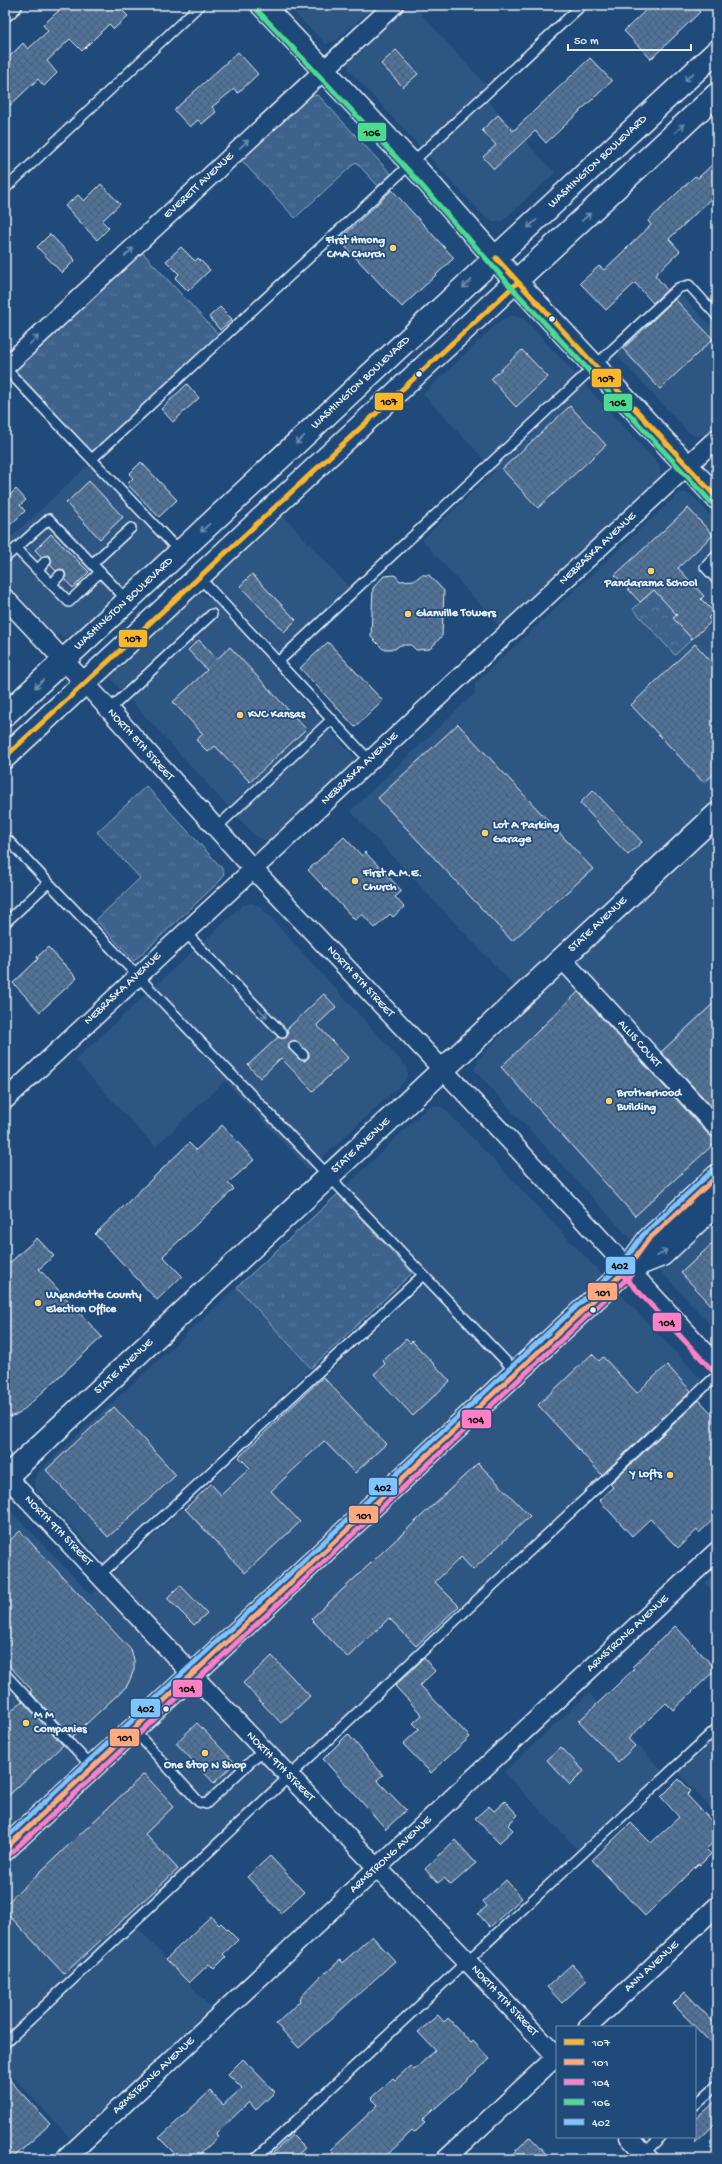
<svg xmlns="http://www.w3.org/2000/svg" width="722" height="2164" font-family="'Gochi Hand',sans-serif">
<defs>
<pattern id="grass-tufts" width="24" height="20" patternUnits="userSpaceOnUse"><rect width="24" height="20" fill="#3c628c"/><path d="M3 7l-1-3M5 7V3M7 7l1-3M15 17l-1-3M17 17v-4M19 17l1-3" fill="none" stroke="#58799d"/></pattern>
<pattern id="park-crowns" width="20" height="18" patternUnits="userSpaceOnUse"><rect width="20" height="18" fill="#3c628c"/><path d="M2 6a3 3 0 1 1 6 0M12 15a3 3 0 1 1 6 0" fill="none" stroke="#58799d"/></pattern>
<pattern id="building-cross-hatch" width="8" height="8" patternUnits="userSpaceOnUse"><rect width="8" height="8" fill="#517399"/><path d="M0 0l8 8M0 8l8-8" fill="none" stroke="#4c5e72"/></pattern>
</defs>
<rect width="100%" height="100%" fill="#1f4a7a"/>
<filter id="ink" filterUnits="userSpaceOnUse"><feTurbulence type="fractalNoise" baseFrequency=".025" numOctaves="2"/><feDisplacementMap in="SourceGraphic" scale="8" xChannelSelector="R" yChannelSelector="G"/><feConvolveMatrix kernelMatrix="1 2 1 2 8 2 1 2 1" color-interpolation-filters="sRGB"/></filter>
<g filter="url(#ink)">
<path fill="#2e5683" d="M286 5H375L336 41 326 44Z
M409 5H413L486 85 488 101 555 173 502 221H493L485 217 349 70 348 63 350 59Z
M682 296 717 332V424L708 432 697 437 688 432 617 355 676 299Z
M512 315 524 319 529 324 659 465 661 474 657 480 500 627 422 540 495 471 423 394 501 320Z
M97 457 175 542 78 632 62 637 52 632 5 581V543Z
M685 492 694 498 717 523V1332L476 1072 475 1068 480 1057 531 1004 350 811 475 693V683L678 494Z
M281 513 358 597 288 663 210 579Z
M196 595H202L212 599 355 758 353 765 272 839 267 841 255 836 111 679V673L114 669 190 598Z
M251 903 260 906 407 1067 408 1074 404 1082 309 1170 225 1081 155 1147 75 1060 243 905Z
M434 1105 444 1108 702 1380 130 1919 212 2009 70 2138 5 2068V1505L91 1594 423 1285 338 1194 428 1107Z
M237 1287 311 1368 105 1562 36 1489 34 1481 38 1472Z
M717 1572V1596L705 1583Z
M589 1693 663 1772 579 1851 504 1772Z
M717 1734V1815L678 1772Z"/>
<path fill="url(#grass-tufts)" stroke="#92aac2" d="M314 95 319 96 391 174 378 186 356 162 295 218 241 160 307 97Z
M142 252 220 336 93 455 14 371Z
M146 786 221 867 224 873 221 880 134 961 96 920 140 878 97 832Z
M338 1194 412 1273 311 1368 237 1287Z"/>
<path fill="url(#park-crowns)" stroke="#92aac2" d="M654 590 677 615 673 618 692 639 675 655 633 609Z"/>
<path fill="url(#building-cross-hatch)" stroke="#e8f1f8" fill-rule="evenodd" d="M65 5H117L128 16 114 29 109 24 82 51 70 39 47 61 57 73 44 86 38 79 5 110V61L23 43 28 49 48 31 43 25Z
M651 5H693L700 12 651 59 624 31Z
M396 50 418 74 403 87 381 64Z
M238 52 258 74 238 93 234 89 212 107 216 112 202 124 198 120 190 127 174 110Z
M590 58 612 81 546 143 535 131 494 169 483 157 496 145 482 130 498 115 513 131Z
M717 160V193L669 239 680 251 655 275 667 290 653 303 635 283 606 310 580 283 599 266 604 270 651 225 648 221 695 176 698 178Z
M101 184 120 204 102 221 109 228 97 240 65 206 78 195 84 201Z
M392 190 454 258 402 307 339 240Z
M50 234 75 260 62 273 37 247Z
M181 247 195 261 198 258 210 270 188 291 175 278 179 274 166 261Z
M675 299 713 339 660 389 623 349Z
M220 307 232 319 220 330 209 317Z
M522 350 548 377 516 407 491 379Z
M187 384 199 398 173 422 161 409Z
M570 406 606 445 538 508 502 469Z
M141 462 177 500 159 517 127 484 133 478 129 474Z
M89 481 123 517 100 539 66 503Z
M16 489 26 500 20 505 25 511 5 530V490L10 495Z
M688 508 713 535 678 568 704 596 701 599 714 612 708 618 712 621 692 639 673 618 677 615 654 590 640 602 615 575Z
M51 534 89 572 73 588 64 579 66 576 64 571 61 569 56 571 50 565V557L47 555 42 557 35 550Z
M252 574 296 620 284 632 240 586Z
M395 575 400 581 415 580 421 575H429L444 591 442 636 430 649 416 650 411 645H400L395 649H383L371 637 373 588 384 576Z
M199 640 217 659 230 647 306 729 250 782 215 746 208 752 196 740 203 734 173 702 207 670 188 650Z
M328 642 383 701 355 727 300 668Z
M695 644 717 668V771L704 783 631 705Z
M458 724 593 869 512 941 378 798Z
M593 790 642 842 628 855 580 803Z
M344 837 362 856 365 852 402 891 395 897 404 907 393 917 390 914 375 928 362 914 355 920 308 870Z
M48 947 77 978 40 1012 13 983 38 959 37 957Z
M578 992 709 1135 717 1138V1141L635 1216 501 1067Z
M324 994 336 1007 317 1025 348 1058 313 1091 281 1058 260 1078 248 1065 278 1037 286 1038 288 1034 287 1029ZM295 1040 309 1053V1057L305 1061 299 1059 288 1048 290 1042Z
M717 1000V1112L661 1052Z
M222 1125 254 1160 228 1183 234 1189 163 1256 182 1276 157 1300 95 1234 189 1143 196 1150Z
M37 1238 54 1256 39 1269 102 1337 19 1414 5 1418V1267Z
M717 1239V1311L681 1273Z
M406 1339 410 1343 412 1341 450 1381 413 1416 374 1374 385 1364 383 1361Z
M592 1354 599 1361 603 1357 637 1393 667 1365 691 1391 602 1475 538 1405Z
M323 1377 386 1444 355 1473 324 1441 271 1491 300 1522 245 1573 185 1509 211 1484 221 1495 250 1468 239 1457Z
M699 1400 717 1419V1516L699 1533 697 1530 678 1548 650 1519 632 1536 599 1500 613 1487 610 1484Z
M114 1407 176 1475 108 1537 46 1470Z
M478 1463 530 1516 473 1570 461 1557 435 1582 459 1606 416 1646 389 1618 348 1658 311 1619Z
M20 1531 131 1650 134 1660V1670L127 1686 72 1737 30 1692 32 1690 5 1661V1545Z
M180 1585 207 1613 194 1625 167 1598Z
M675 1626 716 1669 673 1710 666 1703 628 1739 635 1746 618 1762 579 1721 634 1669 632 1667Z
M272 1656 310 1696 281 1723 243 1683Z
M424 1658 435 1671 420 1685 470 1737 431 1773 403 1744 419 1729 413 1723 422 1715 395 1686Z
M22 1701 63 1745 5 1799V1717Z
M197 1723 235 1763 214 1783 176 1743Z
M348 1734 383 1775 377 1780 406 1810 386 1829 323 1759Z
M561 1747 584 1771 570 1785 547 1760Z
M144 1774 174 1806 145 1834 178 1869 64 1974 5 1911V1905Z
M679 1779 691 1791 687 1795 717 1827V1839L706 1849 711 1854 700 1865 698 1864 645 1916 592 1860 631 1823 651 1843 679 1817 661 1797Z
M505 1801 518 1815 508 1825 513 1830 499 1843 475 1818 489 1806 494 1811Z
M455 1840 476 1863 451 1885 444 1878 438 1883 425 1869Z
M270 1856 304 1892 281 1913 247 1877Z
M506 1880 522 1898 490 1927 478 1914 487 1906 483 1901Z
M211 1916 219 1925 221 1923 238 1940 223 1954 226 1957 214 1969 209 1964 189 1983 166 1959Z
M372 1936 395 1961 299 2048 276 2024 300 2001 299 1999 325 1972 326 1973 340 1960 342 1963Z
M572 1964 587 1980 562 2003 547 1987Z
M685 1992 717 2026V2049L673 2004Z
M438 2015 444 2022 448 2018 471 2043 473 2041 490 2059 422 2120 425 2123 414 2133 412 2131 383 2159H339L330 2150 378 2105 371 2098 393 2078 395 2080 410 2066 414 2070 435 2050 418 2032Z
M243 2059 275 2092 256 2110 249 2102 216 2134 218 2137 195 2159H180L159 2138 210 2091 223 2105 242 2088 228 2074Z
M5 2075 50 2124 12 2159H5Z
M717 2100V2122L695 2143V2120Z
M292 2135 305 2148 293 2159H266Z
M530 2137 551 2159H507Z"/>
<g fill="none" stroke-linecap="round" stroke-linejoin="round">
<g stroke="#e8f1f8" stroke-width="12">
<path id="lane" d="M5 189 200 5
M5 368 180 552
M92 459 582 5
M16 548 69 602 100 572
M717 555 705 567 717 580
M5 558 49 519 128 601
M92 564 131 528
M37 570 46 561
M199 577 369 760
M52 584 60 575
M278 662 678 288 689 285 717 316
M109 710 212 614
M216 828 332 719
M5 837 516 1372
M5 923 48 883
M185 932 282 1033
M294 1046 303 1055
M100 1575 423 1275
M5 1674 92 1767
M133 1729 199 1802 206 1804 264 1749
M5 2043 717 1375
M695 2105 717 2085
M642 2155 661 2137
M255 2159 717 1728"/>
</g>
<g stroke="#e8f1f8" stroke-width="21">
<path id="street" d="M5 12 13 5
M5 367 394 5
M5 598 85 683 254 870 513 1144 717 1365
M562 959 717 1128
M5 1100 717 438
M5 1475 217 1701 468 1962 557 2057
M588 2027 717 1906
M629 2137 649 2159
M65 2159 717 1551
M446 2159 557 2056"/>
</g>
<g stroke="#e8f1f8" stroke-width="25">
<path id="secondary" d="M627 1269 662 1255 717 1203
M5 1478 717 814
M5 1849 627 1269 648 1240 717 1176"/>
</g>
<g stroke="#e8f1f8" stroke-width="25">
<path id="primary" d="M262 5 412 164 517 283 717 498
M5 715 717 51
M5 757 717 94"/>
</g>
<use href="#lane" stroke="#1f4a7a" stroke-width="9"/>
<use href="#street" stroke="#1f4a7a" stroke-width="18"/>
<use href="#secondary" stroke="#1f4a7a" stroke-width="22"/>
<use href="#primary" stroke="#1f4a7a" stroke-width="22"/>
<g stroke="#1f4a7a" stroke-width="8">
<path id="bus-1" d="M496 258 717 498
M5 757 517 283"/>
</g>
<g stroke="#1f4a7a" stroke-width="8">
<path id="bus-2" d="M5 1849 627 1269 648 1240 717 1176"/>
</g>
<g stroke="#1f4a7a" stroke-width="8">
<path id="bus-3" d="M622 1274 712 1370
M10 1854 632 1274"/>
</g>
<g stroke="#1f4a7a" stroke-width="8">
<path id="bus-4" d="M257 10 407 169 512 288 712 503"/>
</g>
<g stroke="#1f4a7a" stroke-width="8">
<path id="bus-5" d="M5 1839 622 1264 643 1235 712 1171"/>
</g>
<use href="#bus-1" stroke="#fab62d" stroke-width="5"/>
<use href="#bus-2" stroke="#ffa980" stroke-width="5"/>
<use href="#bus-3" stroke="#ff80c5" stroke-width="5"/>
<use href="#bus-4" stroke="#4ddb92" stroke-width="5"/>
<use href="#bus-5" stroke="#80c4ff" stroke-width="5"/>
</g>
<defs><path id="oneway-shaft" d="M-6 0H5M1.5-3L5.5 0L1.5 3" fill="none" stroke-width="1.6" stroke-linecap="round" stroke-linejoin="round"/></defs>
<g stroke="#6f8dac">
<use href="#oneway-shaft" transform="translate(689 77) rotate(137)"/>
<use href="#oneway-shaft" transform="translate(680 128) rotate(-43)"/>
<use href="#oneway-shaft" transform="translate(244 144) rotate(-43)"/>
<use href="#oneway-shaft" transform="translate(586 217) rotate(-43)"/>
<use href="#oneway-shaft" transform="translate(532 224) rotate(137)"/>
<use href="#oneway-shaft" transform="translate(129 252) rotate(-43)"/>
<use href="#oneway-shaft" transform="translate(467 284) rotate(137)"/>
<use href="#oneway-shaft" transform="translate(34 340) rotate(-43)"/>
<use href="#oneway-shaft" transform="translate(300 440) rotate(137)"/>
<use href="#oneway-shaft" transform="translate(205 528) rotate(137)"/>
<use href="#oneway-shaft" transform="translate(39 684) rotate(137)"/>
<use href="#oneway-shaft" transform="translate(263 1013) rotate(46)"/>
<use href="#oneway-shaft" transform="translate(662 1253) rotate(-35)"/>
</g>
</g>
<g fill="#ffd166" stroke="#1f4a7a" stroke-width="1.5">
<circle cx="393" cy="248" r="4"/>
<circle cx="651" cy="571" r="4"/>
<circle cx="408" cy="614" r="4"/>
<circle cx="240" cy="715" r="4"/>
<circle cx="485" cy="833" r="4"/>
<circle cx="355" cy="881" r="4"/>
<circle cx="609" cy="1101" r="4"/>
<circle cx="38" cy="1303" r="4"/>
<circle cx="670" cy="1475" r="4"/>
<circle cx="26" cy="1723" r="4"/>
<circle cx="205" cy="1753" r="4"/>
</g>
<g fill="#e8f1f8" stroke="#1f4a7a" stroke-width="1.5">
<circle cx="552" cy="319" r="3.5"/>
<circle cx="419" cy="374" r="3.5"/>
<circle cx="593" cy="1310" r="3.5"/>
<circle cx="166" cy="1709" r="3.5"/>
</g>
<g text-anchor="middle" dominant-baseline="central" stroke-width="3.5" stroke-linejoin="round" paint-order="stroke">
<g font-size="12" fill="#e8f1f8" stroke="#1f4a7a">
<text transform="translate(598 162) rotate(-43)">WASHINGTON BOULEVARD</text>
<text transform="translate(199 186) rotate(-43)">EVERETT AVENUE</text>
<text transform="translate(361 383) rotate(-43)">WASHINGTON BOULEVARD</text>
<text transform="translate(598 549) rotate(-43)">NEBRASKA AVENUE</text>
<text transform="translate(124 604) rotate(-43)">WASHINGTON BOULEVARD</text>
<text transform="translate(140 745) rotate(48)">NORTH 8TH STREET</text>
<text transform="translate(360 769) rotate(-43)">NEBRASKA AVENUE</text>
<text transform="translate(598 925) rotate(-43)">STATE AVENUE</text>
<text transform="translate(360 982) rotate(47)">NORTH 8TH STREET</text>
<text transform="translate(123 989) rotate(-43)">NEBRASKA AVENUE</text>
<text transform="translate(639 1044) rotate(48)">ALLIS COURT</text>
<text transform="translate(361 1146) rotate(-43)">STATE AVENUE</text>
<text transform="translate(124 1367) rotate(-43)">STATE AVENUE</text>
<text transform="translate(58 1531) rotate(46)">NORTH 9TH STREET</text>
<text transform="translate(628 1634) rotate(-43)">ARMSTRONG AVENUE</text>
<text transform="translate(280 1767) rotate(46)">NORTH 9TH STREET</text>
<text transform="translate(391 1855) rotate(-43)">ARMSTRONG AVENUE</text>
<text transform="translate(652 1967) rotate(-43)">ANN AVENUE</text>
<text transform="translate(504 2001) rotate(47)">NORTH 9TH STREET</text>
<text transform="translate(154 2076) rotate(-43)">ARMSTRONG AVENUE</text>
</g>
<g font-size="12" font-weight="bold" fill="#e8f1f8" stroke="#1f4a7a" text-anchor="start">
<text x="385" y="241" text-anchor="end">First Hmong<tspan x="385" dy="14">CMA Church</tspan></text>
<text x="651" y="584" text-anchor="middle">Pandarama School</text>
<text x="416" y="614">Glanville Towers</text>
<text x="248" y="715">KVC Kansas</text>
<text x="493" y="826">Lot A Parking<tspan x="493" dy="14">Garage</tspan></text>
<text x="363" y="874">First A.M.E.<tspan x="363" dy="14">Church</tspan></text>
<text x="617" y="1094">Brotherhood<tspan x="617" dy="14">Building</tspan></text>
<text x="46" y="1296">Wyandotte County<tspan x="46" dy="14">Election Office</tspan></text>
<text x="662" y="1475" text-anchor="end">Y Lofts</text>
<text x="34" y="1716">M M<tspan x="34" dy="14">Companies</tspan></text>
<text x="205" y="1766" text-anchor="middle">One Stop N Shop</text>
</g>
</g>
<g stroke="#1f4a7a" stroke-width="1.5">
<rect x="357" y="122" width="30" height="20" rx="4" fill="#4ddb92"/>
<rect x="591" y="368" width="31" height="20" rx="4" fill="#fab62d"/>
<rect x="374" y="392" width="30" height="19" rx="4" fill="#fab62d"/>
<rect x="603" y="393" width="30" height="19" rx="4" fill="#4ddb92"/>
<rect x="118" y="629" width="30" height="19" rx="4" fill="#fab62d"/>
<rect x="605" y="1256" width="31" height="19" rx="4" fill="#80c4ff"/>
<rect x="587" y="1282" width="31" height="19" rx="4" fill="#ffa980"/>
<rect x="652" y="1312" width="30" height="20" rx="4" fill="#ff80c5"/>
<rect x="461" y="1409" width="31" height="20" rx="4" fill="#ff80c5"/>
<rect x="368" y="1477" width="30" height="19" rx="4" fill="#80c4ff"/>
<rect x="348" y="1505" width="31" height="19" rx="4" fill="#ffa980"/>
<rect x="172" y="1679" width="31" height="19" rx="4" fill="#ff80c5"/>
<rect x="130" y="1698" width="31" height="20" rx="4" fill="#80c4ff"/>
<rect x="109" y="1728" width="31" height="19" rx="4" fill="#ffa980"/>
</g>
<g font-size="11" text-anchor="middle" font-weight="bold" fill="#111">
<text x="372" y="136">106</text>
<text x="606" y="382">107</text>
<text x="389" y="405">107</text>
<text x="618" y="406">106</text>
<text x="133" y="642">107</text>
<text x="620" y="1269">402</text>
<text x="603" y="1296">101</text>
<text x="667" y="1326">104</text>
<text x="476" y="1423">104</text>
<text x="383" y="1491">402</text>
<text x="364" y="1519">101</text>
<text x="187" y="1692">104</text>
<text x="146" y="1712">402</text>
<text x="125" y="1741">101</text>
</g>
<rect width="722" height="2164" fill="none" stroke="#1f4a7a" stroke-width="20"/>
<rect x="10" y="10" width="702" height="2144" fill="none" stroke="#e8f1f8" stroke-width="1.5" filter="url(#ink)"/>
<rect x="556" y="2026" width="140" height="112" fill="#1f4a7a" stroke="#6f8dac"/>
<rect x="564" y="2039" width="20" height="6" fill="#fab62d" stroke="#6f8dac"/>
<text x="592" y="2046" font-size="12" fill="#e8f1f8">107</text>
<rect x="564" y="2059" width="20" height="6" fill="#ffa980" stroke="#6f8dac"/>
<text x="592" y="2066" font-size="12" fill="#e8f1f8">101</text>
<rect x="564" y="2079" width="20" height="6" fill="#ff80c5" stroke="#6f8dac"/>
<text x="592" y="2086" font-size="12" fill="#e8f1f8">104</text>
<rect x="564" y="2099" width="20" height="6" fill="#4ddb92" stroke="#6f8dac"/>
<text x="592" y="2106" font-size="12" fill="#e8f1f8">106</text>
<rect x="564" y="2119" width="20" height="6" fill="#80c4ff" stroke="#6f8dac"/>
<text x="592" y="2126" font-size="12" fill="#e8f1f8">402</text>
<path d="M568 44v6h123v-6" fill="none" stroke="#e8f1f8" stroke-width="2"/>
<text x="574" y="44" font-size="12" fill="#e8f1f8" stroke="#1f4a7a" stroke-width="3" paint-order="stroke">50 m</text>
</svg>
